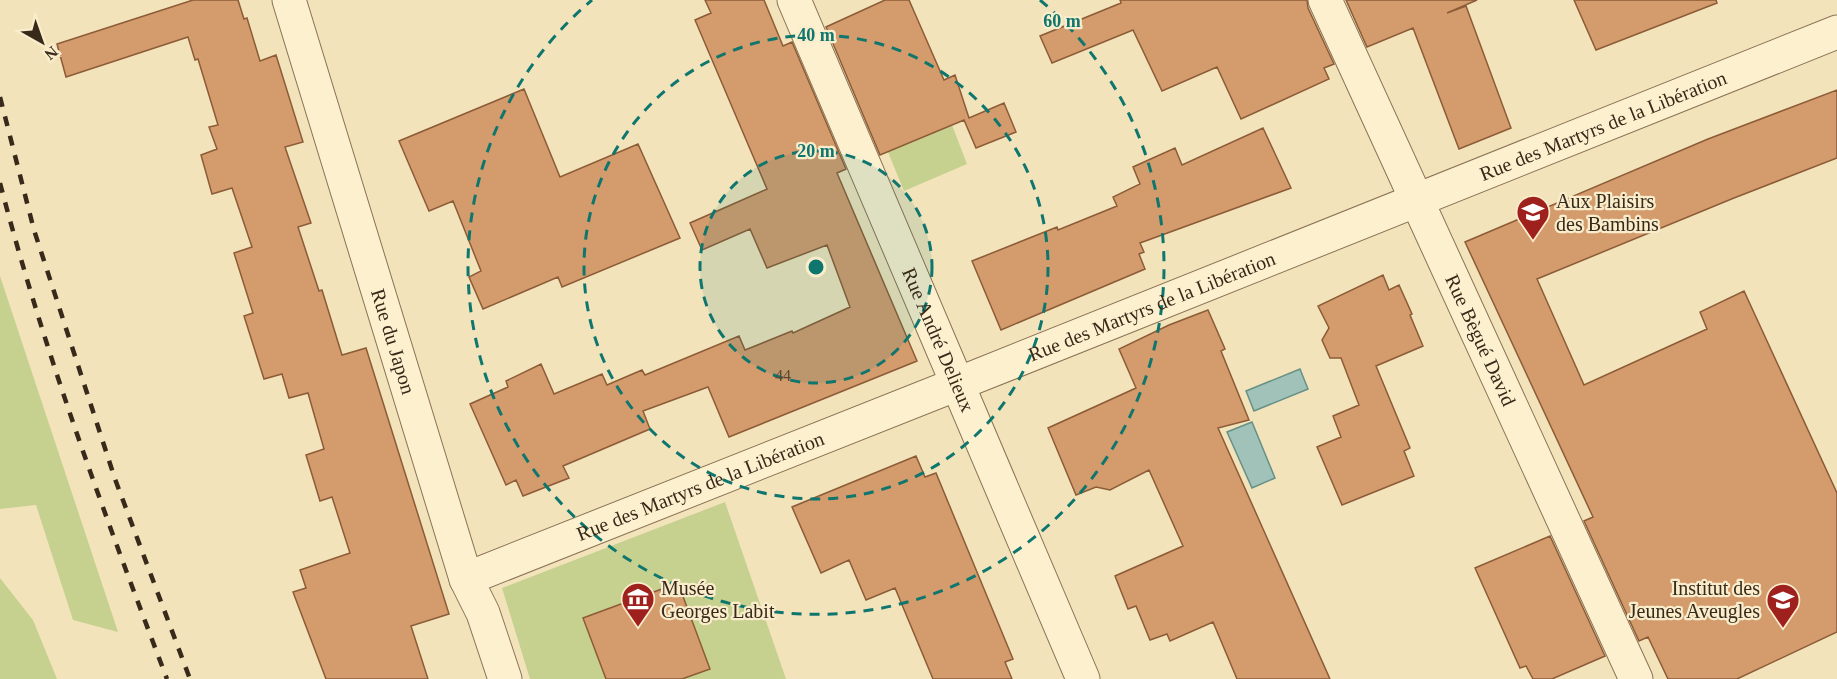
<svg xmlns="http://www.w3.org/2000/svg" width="1837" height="679" font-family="Georgia,serif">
<rect width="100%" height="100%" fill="#f2e3bb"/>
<path fill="#c7d18f" d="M952 125 967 164 904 191 888 152Z
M0 276 118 632 73 620 36 505 0 509Z
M725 502 786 679H530L502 588Z
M0 578 33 620 57 679H0Z"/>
<path fill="#a0c2b9" stroke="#679087" stroke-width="1.5" d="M1300 369 1308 389 1254 411 1246 391Z
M1252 422 1275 478 1252 488 1227 432Z"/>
<path fill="#d49b6d" stroke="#8c5c37" stroke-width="1.5" d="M193 0H238L244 19 247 18 260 61 276 55 303 142 285 147 311 223 298 227 319 291 322 290 342 355 366 348 449 614 411 626 428 679H326L293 592 306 588 300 570 350 553 332 497 320 501 306 455 324 449 308 393 289 398 282 374 264 379 244 316 253 313 234 253 252 247 232 188 212 194 201 155 217 149 209 127 218 125 198 59 195 60 188 37 66 77 57 44Z
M705 0H764L783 46 792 42 846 169 837 173 917 361 729 437 708 387 643 411 650 429 563 466 569 478 523 496 516 480 506 485 470 404 508 387 506 381 541 364 554 394 602 374 607 385 642 370 645 375 739 336 745 350 792 331 793 333 850 307 827 245 767 268 750 229 702 250 690 223 767 189 695 20 711 13Z
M885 0H909L944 80 955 75 969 118 1004 103 1016 132 976 148 964 120 880 155 826 27Z
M1120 0H1307L1308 8 1334 64 1324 68 1329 79 1241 119 1217 67 1162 91 1133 30 1052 63 1040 36 1121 3Z
M1346 0H1477L1447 13 1466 6 1511 128 1459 149 1413 28 1367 47Z
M1574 0H1716L1717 3 1596 50Z
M524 89 560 177 638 144 680 238 562 287 558 277 483 309 469 277 481 271 453 201 429 211 399 141Z
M1837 90V158L1734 198 1537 279 1584 385 1707 329 1700 312 1744 291 1837 493V632L1737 679H1668L1648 637 1639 641 1584 521 1593 517 1465 242 1708 139Z
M1263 128 1291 188 1140 243 1144 252 1139 254 1145 269 1001 330 972 261 1057 227 1058 230 1117 206 1113 197 1140 184 1133 167 1175 148 1182 165Z
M1383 275 1389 290 1399 285 1412 314 1410 315 1423 346 1376 366 1410 448 1404 451 1414 476 1342 505 1317 447 1341 437 1333 416 1359 405 1341 358H1330L1322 340 1329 328 1318 306Z
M1208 310 1225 349 1221 351 1249 420 1218 428 1330 679H1237L1213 622 1170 641 1167 634 1150 640 1136 606 1128 609 1115 576 1183 546 1149 470 1110 490 1096 487 1076 495 1048 428 1136 388 1119 349 1169 325Z
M916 456 925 477 936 473 1013 659 1005 662 1012 679H933L895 588 866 600 849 560 821 573 792 507Z
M1550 536 1605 656 1552 679H1533L1526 666 1520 668 1475 568Z
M678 583 710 669 682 679H606L583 618Z"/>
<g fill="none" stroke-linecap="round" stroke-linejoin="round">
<g stroke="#8b7354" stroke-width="35">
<g id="street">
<path id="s1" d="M289 0 466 579 483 613 505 679"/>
<path id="s2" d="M794 0 1083 679"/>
<path id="s3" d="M1325 0 1636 679"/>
<path id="s4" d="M466 579 980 375 1837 32"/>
</g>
</g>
<use href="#street" stroke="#fcf0cf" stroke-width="33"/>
<path stroke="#382a1a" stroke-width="4.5" stroke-dasharray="10 10" stroke-linecap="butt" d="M0 97 34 230 115 479 190 679
M0 183C44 352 105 516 167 679"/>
</g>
<circle cx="816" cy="267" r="116" fill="#0f766e" fill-opacity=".12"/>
<g fill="none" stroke="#0f766e" stroke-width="3" stroke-dasharray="10 8">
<circle cx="816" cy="267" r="116"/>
<circle cx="816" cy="267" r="232"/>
<path d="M1040 0A348 348 0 1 1 592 0"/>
</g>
<defs>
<g id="school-pin" transform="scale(1.725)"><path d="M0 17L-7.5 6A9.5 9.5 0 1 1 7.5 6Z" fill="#9f211e" stroke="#f9edcc"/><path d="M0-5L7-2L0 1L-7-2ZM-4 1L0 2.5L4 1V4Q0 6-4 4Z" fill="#fff"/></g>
<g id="museum-pin" transform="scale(1.725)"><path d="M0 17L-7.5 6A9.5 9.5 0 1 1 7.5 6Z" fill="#9f211e" stroke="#f9edcc"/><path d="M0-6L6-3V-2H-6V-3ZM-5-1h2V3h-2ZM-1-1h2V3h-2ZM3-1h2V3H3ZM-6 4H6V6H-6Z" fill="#fff"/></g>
</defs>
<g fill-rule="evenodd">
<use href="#school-pin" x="1533" y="212"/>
<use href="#museum-pin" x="638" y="599"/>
<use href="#school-pin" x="1783" y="600"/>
</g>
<g text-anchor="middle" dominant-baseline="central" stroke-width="4.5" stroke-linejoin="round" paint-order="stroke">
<g font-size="16" fill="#5f462f">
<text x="783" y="375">44</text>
</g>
<g font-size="20" fill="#382a1a" stroke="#f9edcc">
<text stroke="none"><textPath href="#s4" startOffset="1224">Rue des Martyrs de la Libération</textPath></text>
<text stroke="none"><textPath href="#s4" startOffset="738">Rue des Martyrs de la Libération</textPath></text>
<text stroke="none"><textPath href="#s2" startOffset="369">Rue André Delieux</textPath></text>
<text stroke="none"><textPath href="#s3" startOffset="374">Rue Bègué David</textPath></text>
<text stroke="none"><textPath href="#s1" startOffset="357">Rue du Japon</textPath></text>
<text stroke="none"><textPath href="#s4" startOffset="252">Rue des Martyrs de la Libération</textPath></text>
</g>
<g font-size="20" fill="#382a1a" stroke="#f9edcc" text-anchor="start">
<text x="1556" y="201">Aux Plaisirs<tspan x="1556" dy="23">des Bambins</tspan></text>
<text x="661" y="588">Musée<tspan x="661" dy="23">Georges Labit</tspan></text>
<text x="1760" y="588" text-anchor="end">Institut des<tspan x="1760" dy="23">Jeunes Aveugles</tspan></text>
</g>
</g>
<circle cx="816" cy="267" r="9" fill="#0f766e" stroke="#f9edcc" stroke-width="3"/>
<g font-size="18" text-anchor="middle" font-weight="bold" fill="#0f766e" stroke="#f9edcc" stroke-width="4.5" stroke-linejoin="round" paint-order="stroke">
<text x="1062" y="27">60 m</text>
<text x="816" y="41">40 m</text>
<text x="816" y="157">20 m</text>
</g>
<g transform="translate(42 42) rotate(140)" stroke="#f9edcc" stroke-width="4.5" paint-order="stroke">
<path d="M0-4.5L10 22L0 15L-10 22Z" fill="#382a1a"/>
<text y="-9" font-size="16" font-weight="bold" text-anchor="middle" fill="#382a1a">N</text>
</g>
</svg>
